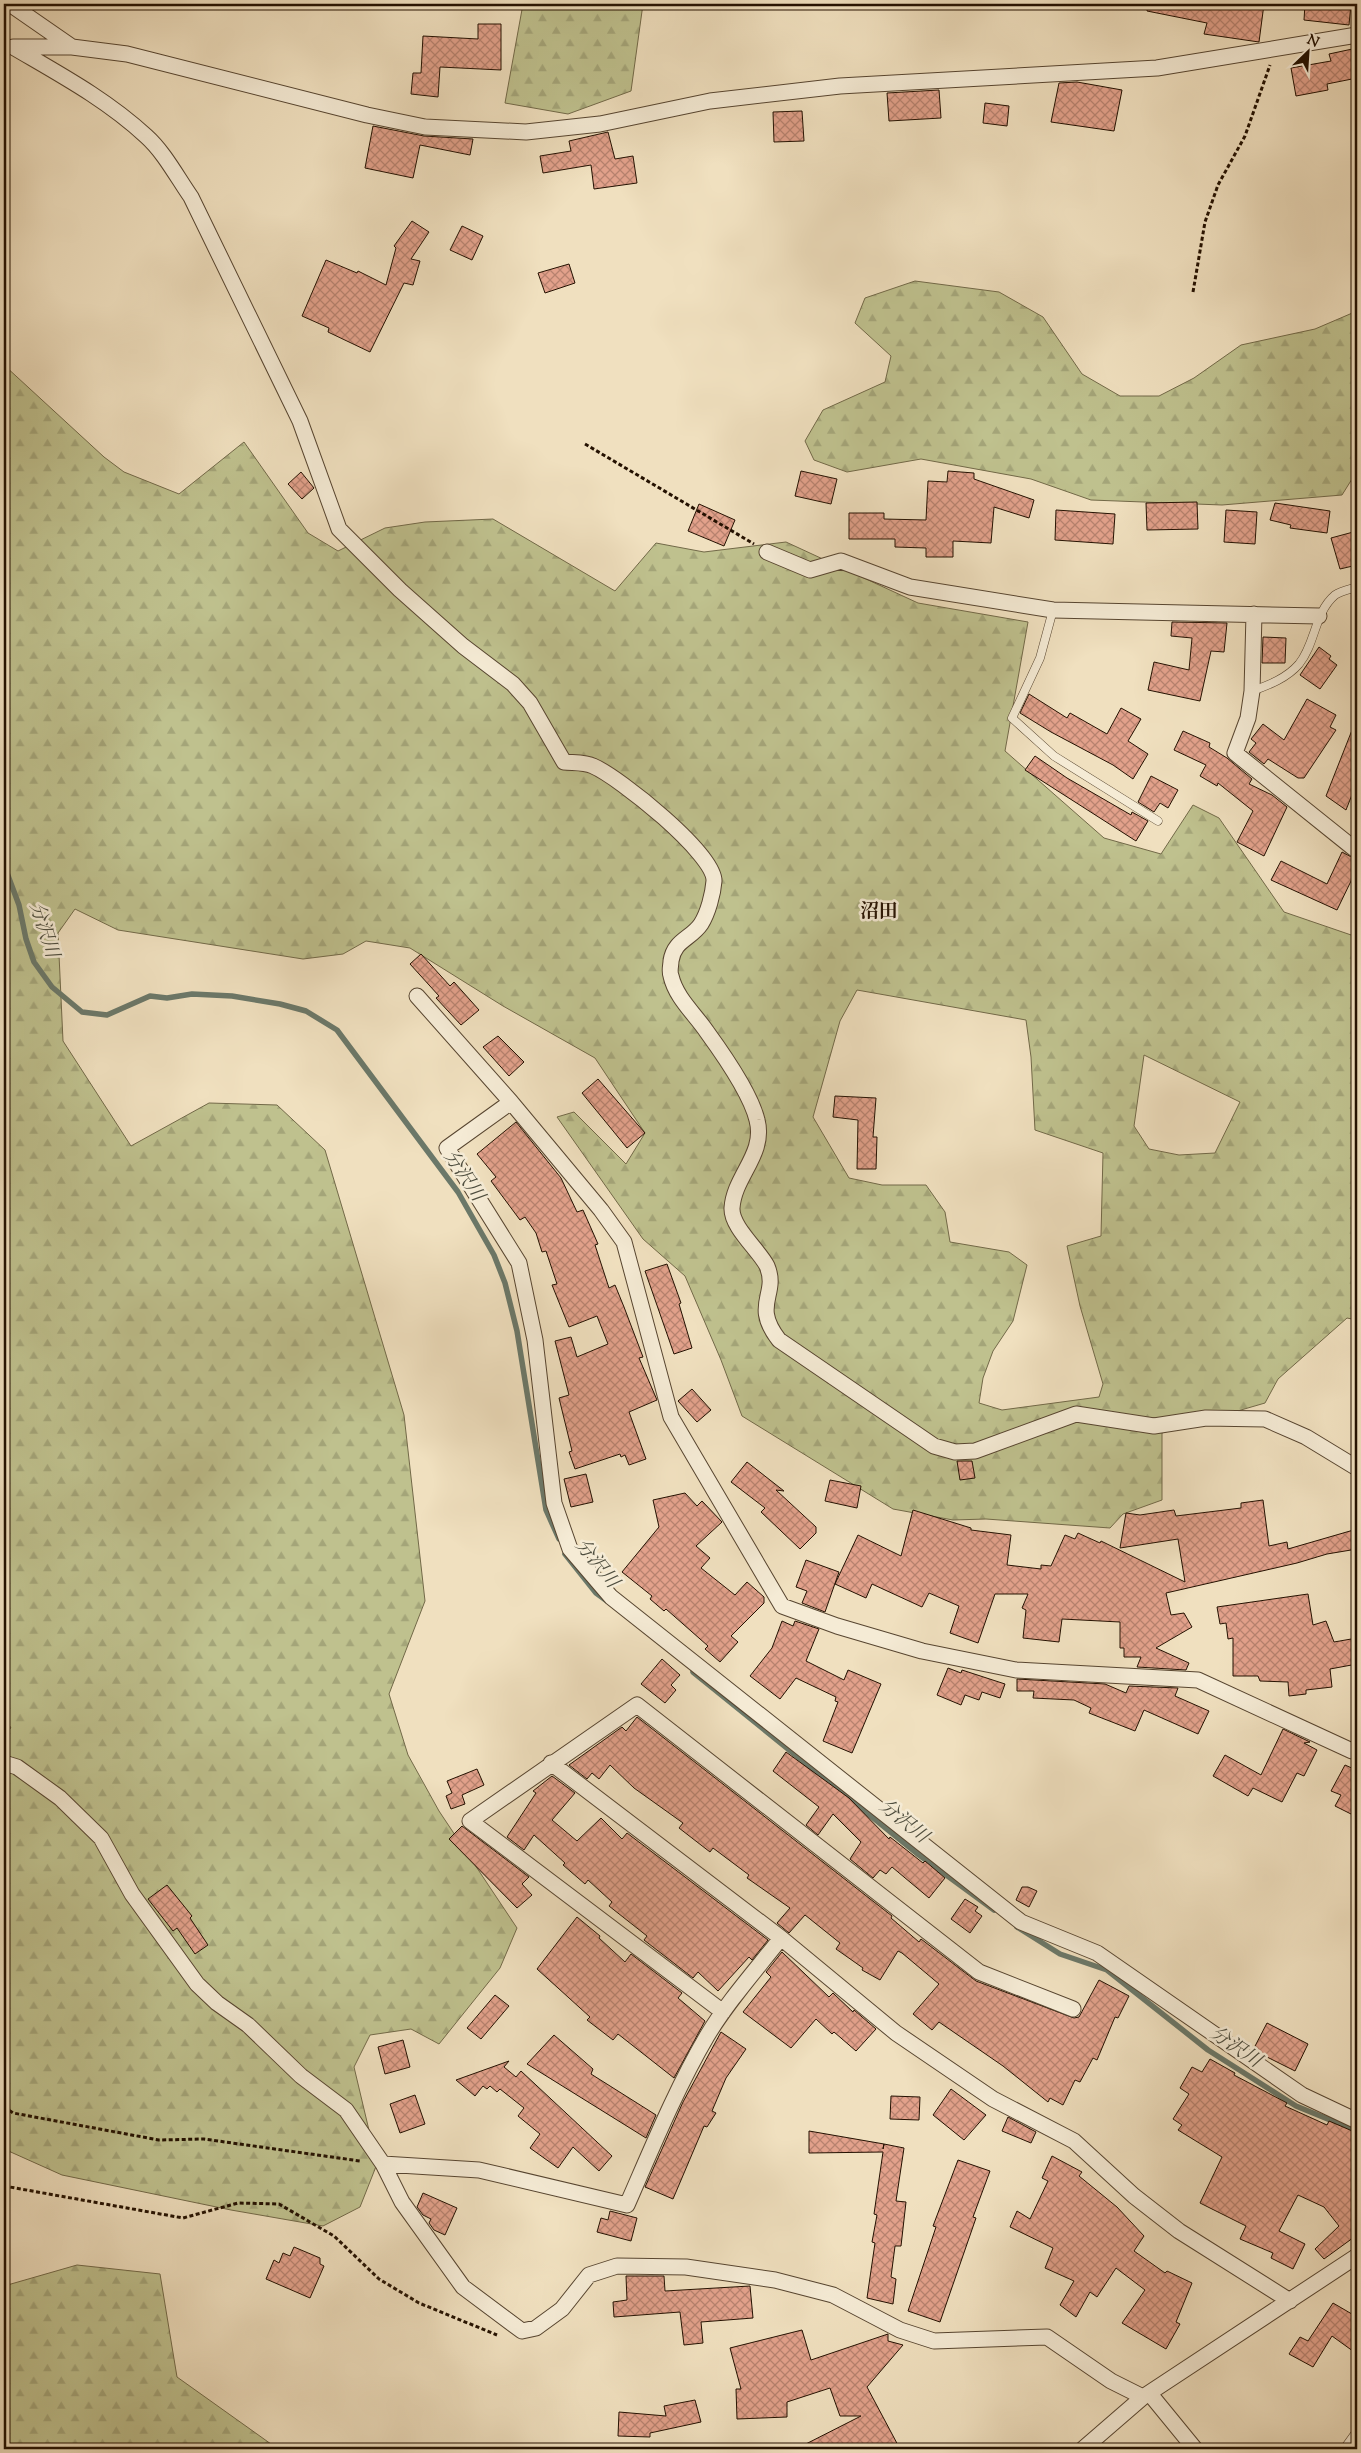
<svg xmlns="http://www.w3.org/2000/svg" width="1361" height="2453" font-family="'Sorts Mill Goudy','Noto Serif JP',serif">
<defs>
<pattern id="forest-firs" width="22" height="20" patternUnits="userSpaceOnUse" patternTransform="scale(1.25)"><rect width="22" height="20" fill="#bfc18e"/><path d="M5 1l3.5 6h-7zM16 11l3.5 6h-7z" fill="#a4a579"/></pattern>
<pattern id="building-cross-hatch" width="8" height="8" patternUnits="userSpaceOnUse" patternTransform="scale(1.25)"><rect width="8" height="8" fill="#e2a18b"/><path d="M0 0l8 8M0 8l8-8" fill="none" stroke="#b7826f"/></pattern>
</defs>
<rect width="100%" height="100%" fill="#f0e0bf"/>
<filter id="stains"><feTurbulence type="fractalNoise" baseFrequency=".004" numOctaves="4"/><feColorMatrix values="0 0 0 0 .2 0 0 0 0 .09 0 0 0 0 .02 0 0 0 .5 -.17"/></filter>
<radialGradient id="worn" r=".72"><stop offset=".6" stop-color="#630" stop-opacity="0"/><stop offset="1" stop-color="#630" stop-opacity=".3"/></radialGradient>
<path fill="url(#forest-firs)" stroke="#726948" fill-rule="evenodd" d="M523 4H643L631 91 568 114 505 103Z
M915 281 999 292 1043 317 1082 374 1120 396H1159L1194 378 1241 345 1315 329 1357 311V471L1342 495 1222 505 1091 500 1031 479 921 459 847 472 814 460 805 441 823 410 885 382 891 356 855 323 865 298Z
M4 365 104 457 124 472 179 494 244 442 308 533 338 551 385 528 425 522 493 519 615 591 656 543 704 552 786 542 918 603 1028 622 1005 751 1104 838 1161 854 1193 805 1219 818 1284 912 1357 937V1320L1347 1318 1278 1379 1265 1403 1162 1433V1500L1123 1514 1110 1528 986 1519 953 1520 893 1509 742 1416 721 1360 685 1276 643 1239 557 1117 574 1112 626 1164 645 1133 595 1058 503 1006 410 948 366 941 343 954 303 959 118 930 75 909 58 933 63 1041 131 1146 209 1103 277 1105 325 1150 404 1415 425 1601 389 1694 408 1755 439 1811 517 1928 500 1968 439 2044 411 2029 370 2035 354 2067 377 2164 360 2207 323 2226 231 2210 62 2175 4 2149V1732L11 1728 4 1717ZM857 990 1026 1020 1031 1057 1035 1130 1103 1153 1101 1236 1067 1246 1080 1306 1103 1384 1099 1397 1002 1410 979 1403 983 1378 993 1351 1013 1321 1027 1265 1009 1252 950 1242 945 1212 926 1185H882L849 1178 813 1117 840 1021ZM1144 1055 1240 1102 1215 1153 1179 1155 1149 1149 1134 1126Z
M77 2265 160 2274 177 2377 278 2449H4V2286Z"/>
<g fill="none" stroke-linecap="round" stroke-linejoin="round">
<path stroke="#6b7869" stroke-width="5.5" d="M4 865 19 905 26 939 34 962 52 987 82 1012 107 1015 150 996 167 998 192 994 232 996 280 1004 306 1011 337 1030 458 1192 494 1255 505 1283 517 1331 546 1510 559 1539
M565 1554 596 1593 607 1601
M693 1672 919 1855 994 1910
M1017 1927 1060 1954 1107 1970 1208 2050 1296 2106 1357 2131"/>
</g>
<path fill="url(#building-cross-hatch)" stroke="#241101" d="M1148 4H1264L1259 42 1204 34 1207 23 1147 11Z
M1305 4H1351L1349 25 1304 20Z
M478 24H501V70L440 67 438 97 411 94 413 73H421L423 36 478 39Z
M1357 48V78L1327 84 1328 90 1296 96 1291 68 1331 61 1329 54Z
M1077 82 1122 90 1114 131 1051 122 1059 83Z
M939 90 941 118 889 121 887 93Z
M985 103 1009 106 1007 126 983 123Z
M802 111 804 141 774 142 773 112Z
M373 126 424 136 473 139 470 155 420 145 413 178 365 168Z
M608 132 615 159 633 156 637 183 594 189 591 165 543 173 540 156 571 151 569 141Z
M412 221 429 232 411 259 420 261 413 285 404 283 370 352 328 332 329 328 302 316 326 260 357 273 358 271 386 285 396 248 394 246Z
M462 226 483 236 472 260 450 250Z
M569 264 575 283 545 293 538 273Z
M801 471 837 479 831 504 795 496Z
M948 471 974 473V479L1034 500 1029 518 994 507 991 543 953 541V557H926V548L895 547V539H849V513H884V519L926 520 928 481 947 482Z
M301 472 314 488 302 499 288 484Z
M1197 502 1198 529 1147 530 1146 503Z
M1275 503 1330 511 1327 533 1290 528 1291 525 1270 520Z
M699 504 735 520 724 546 688 531Z
M1056 510 1115 514 1113 544 1055 540Z
M1226 510 1257 512 1255 544 1224 542Z
M1357 531V565L1340 569 1331 538Z
M1172 622 1227 623 1224 652 1211 651 1200 701 1148 690 1154 662 1189 670 1192 638 1171 636Z
M1263 637 1286 638 1285 663H1262Z
M1319 647 1331 656 1329 659 1337 665 1320 689 1300 675Z
M1029 694 1067 718 1070 713 1107 734 1121 708 1141 719 1128 741 1148 754 1133 779 1113 765 1051 732 1020 713Z
M1307 699 1336 715 1330 727 1336 730 1304 778H1298L1268 759 1264 764 1249 752 1256 743 1251 739 1263 724 1284 740Z
M1356 720 1357 782 1346 810 1326 796Z
M1183 731 1210 743 1209 747 1227 758 1252 779 1249 784 1272 795 1287 807 1264 856 1237 842 1253 811 1218 783 1217 786 1200 776 1206 765 1174 750Z
M1035 756 1067 778 1131 815 1132 812 1148 821 1136 841 1025 770Z
M1151 776 1178 790 1168 808 1160 803 1154 812 1138 802Z
M1342 852 1357 860V881L1352 879 1337 910 1271 880 1281 861 1327 884Z
M421 954 450 986 454 982 479 1010 461 1025 436 998 439 996 410 964Z
M498 1036 524 1062 509 1076 483 1047Z
M598 1079 645 1133 627 1148 582 1093Z
M835 1096 876 1098 873 1137H877L876 1169H857L858 1120 833 1117Z
M516 1122 561 1178 577 1212 583 1210 598 1244 595 1245 609 1288 615 1285 624 1307 643 1357 639 1358 657 1400 629 1412 646 1459 629 1465 625 1455 621 1457 620 1454 575 1469 569 1452 572 1451 559 1398 569 1395 555 1341 571 1337 577 1357 608 1344 597 1316 569 1327 552 1285 557 1284 546 1251 542 1252 536 1233 525 1217 520 1220 491 1181 496 1177 477 1154Z
M667 1264 681 1303 679 1304 692 1348 674 1354 645 1271Z
M692 1389 711 1410 697 1422 678 1401Z
M957 1461H972L975 1478 960 1480Z
M747 1462 784 1491 776 1490 816 1527V1533L800 1549 761 1512 765 1508 731 1482Z
M586 1474 593 1502 571 1507 564 1479Z
M830 1480 861 1486 857 1508 825 1501Z
M685 1493 697 1506 702 1501 722 1522 696 1546 710 1558 701 1568 735 1595 747 1582 764 1597V1603L731 1636 738 1642 720 1662 705 1649 708 1646 666 1609 664 1611 650 1599 652 1596 622 1572 659 1527 653 1500Z
M1263 1500 1269 1546 1287 1542 1288 1549 1357 1529V1549L1327 1554 1297 1563 1166 1593 1171 1615 1184 1613 1192 1627 1156 1648 1189 1663 1186 1670 1137 1667 1141 1657H1124V1648H1120V1622L1062 1619 1059 1642 1023 1638 1026 1610 1022 1608 1028 1594H995L978 1643 950 1633 959 1606 929 1593 922 1607 872 1584 866 1598 835 1584 858 1535 901 1556 913 1510 971 1528V1530L1011 1535 1007 1565 1041 1569V1565L1051 1566 1065 1535 1075 1539 1078 1533 1100 1543 1101 1541 1185 1582 1178 1539 1120 1548 1126 1513 1140 1515 1174 1510 1176 1516 1241 1508V1503Z
M806 1560 839 1572 825 1612 802 1603 807 1591 796 1587Z
M1308 1594 1313 1625 1326 1621 1334 1642 1357 1638V1664L1330 1669 1332 1687 1306 1690V1694L1289 1696 1288 1682 1260 1681 1258 1676H1233V1638L1228 1639 1226 1623 1220 1624 1217 1607Z
M782 1621 793 1626 795 1621 819 1629 806 1661 844 1680 848 1670 881 1684 852 1753 823 1741 838 1702 835 1701 836 1697 796 1678 780 1699 750 1676 772 1648Z
M662 1659 680 1675 671 1685 676 1690 665 1703 641 1684Z
M948 1668 961 1673 962 1670 1005 1684 1000 1698 982 1692 979 1700 965 1695 961 1705 937 1695Z
M1017 1679 1105 1684 1126 1693 1129 1686 1178 1688 1175 1696 1209 1711 1198 1734 1144 1710 1135 1731 1089 1713 1091 1708 1074 1700 1033 1698 1034 1691H1017Z
M637 1717 892 1916 891 1918 919 1942 921 1939 976 1981 1074 2018 1079 2017 1099 1980 1129 1996 1118 2018 1115 2017 1097 2060 1093 2058 1080 2082 1075 2080 1063 2105 1050 2098 1048 2102 1003 2066 939 2022 932 2030 913 2014 939 1984 902 1953 898 1951 880 1980 862 1970 863 1968 836 1949 840 1943 805 1915 789 1933 777 1923 790 1908 747 1878 749 1875 713 1848 710 1852 679 1828 683 1823 634 1788 610 1765 599 1779 592 1773 587 1779 569 1765 622 1727 626 1731Z
M1283 1729 1310 1742 1304 1743 1317 1750 1304 1776 1297 1773 1282 1802 1253 1788 1248 1796 1213 1776 1225 1755 1261 1775Z
M786 1752 849 1798 889 1839 890 1837 923 1863 925 1861 945 1878 929 1898 892 1867 886 1874 880 1870 873 1878 850 1859 861 1842 833 1814 818 1835 806 1825 819 1807 773 1771Z
M1357 1763V1817L1335 1806 1341 1795 1331 1791 1345 1765 1354 1769Z
M477 1769 484 1785 462 1795 465 1804 451 1809 446 1796 452 1793 447 1781Z
M552 1776 575 1793 552 1820 577 1841 601 1818 622 1839 627 1833 768 1940 752 1960 749 1957 718 1991 698 1972 693 1978 644 1940 647 1936 609 1906 612 1902 588 1880 585 1884 563 1865 565 1863 534 1835 524 1850 507 1837 536 1793 533 1791Z
M462 1826 529 1877 522 1884 532 1895 517 1908 449 1839Z
M167 1885 192 1916 190 1918 208 1945 195 1954 177 1928 173 1931 148 1899Z
M1022 1887H1028L1037 1891 1029 1907 1016 1900Z
M965 1899 978 1907 975 1911 982 1916 970 1933 951 1919Z
M577 1917 600 1936 599 1938 625 1962 631 1954 682 1993 678 1998 705 2021 674 2078 618 2034 613 2040 587 2020 590 2017 537 1969Z
M782 1952 829 1997 833 1993 853 2012 854 2010 876 2029 856 2051 834 2032 832 2034 816 2019 791 2048 743 2012 771 1977 766 1972Z
M495 1995 509 2006 481 2039 467 2028Z
M1267 2023 1308 2044 1295 2071 1253 2050Z
M721 2032 746 2049 726 2078 712 2111 716 2113 707 2127 704 2126 673 2199 645 2187 683 2102Z
M554 2035 593 2069 591 2074 656 2115 646 2138 527 2064Z
M403 2040 410 2067 385 2074 378 2047Z
M1210 2059 1235 2073 1234 2075 1287 2103 1285 2106 1327 2125 1329 2121 1357 2133V2235L1324 2259 1315 2249 1339 2226 1324 2207 1298 2195 1279 2231 1305 2244 1293 2269 1271 2258 1273 2253 1240 2239 1246 2226 1200 2203 1222 2157 1178 2130 1182 2125 1173 2119 1189 2094 1180 2088 1192 2067 1202 2072Z
M509 2061 504 2067 516 2077 521 2071 612 2156 599 2171 573 2147 558 2168 530 2148 540 2134 518 2116 524 2108 500 2089 497 2092 490 2086 487 2089 483 2086 475 2096 456 2080Z
M951 2089 986 2115 964 2140 933 2115Z
M415 2095 425 2124 400 2133 390 2104Z
M891 2096 920 2097 919 2120 890 2119Z
M1008 2117 1036 2132 1031 2143 1002 2131Z
M809 2131 884 2144 883 2149 884 2144 904 2148 896 2201 906 2202 901 2246H895L891 2277 896 2279 893 2304 867 2298 875 2243 872 2242 877 2215 874 2214 883 2152 809 2153Z
M1052 2156 1082 2172 1079 2176 1117 2207 1144 2236 1134 2251 1165 2273 1167 2271 1192 2283 1176 2322 1180 2324 1166 2349 1122 2323 1145 2290 1116 2268 1097 2297 1090 2292 1076 2317 1060 2305 1074 2281 1045 2268 1053 2248 1010 2227 1017 2211 1030 2219 1048 2181 1042 2178Z
M958 2160 990 2171 973 2217 976 2218 940 2322 908 2311 936 2227 933 2226Z
M423 2193 457 2208 445 2235 434 2230 429 2223 431 2219 423 2215 417 2207Z
M610 2211 637 2218 631 2241 597 2232 601 2218 608 2220Z
M294 2247 320 2258V2264L324 2266 310 2298 266 2279 274 2260 279 2263 283 2253 290 2256Z
M626 2276H664L665 2291 750 2286 753 2318 701 2322 703 2343 684 2345 680 2312 614 2317 613 2302 627 2300Z
M1333 2303 1357 2317V2354L1332 2336 1313 2367 1289 2354 1300 2337 1308 2341Z
M802 2330 811 2360 888 2334V2341L903 2345 867 2387 900 2449H796L861 2416H840L830 2388 787 2402V2417L737 2419 736 2389H741L730 2348Z
M695 2400 701 2422 650 2433V2437L618 2436 619 2412 666 2416 664 2406Z"/>
<g fill="none" stroke-linecap="round" stroke-linejoin="round">
<g stroke="#574530" stroke-width="9">
<path id="lane" d="M1053 610 1040 658 1012 718 1054 756 1158 821
M1252 691C1269 685 1287 678 1299 664 1316 643 1314 613 1335 595 1341 591 1351 589 1357 587
M1344 2449 1357 2431"/>
</g>
<g stroke="#574530" stroke-width="17">
<path id="street" d="M10 4 72 47
M13 47C59 74 106 99 146 136 164 152 177 177 191 197L300 421 339 529 400 590 463 646 513 684 530 703 564 762C573 763 585 762 593 766 619 777 715 854 714 881 713 894 708 913 701 924 691 939 674 940 671 961 671 965 669 971 671 976 676 998 695 1014 707 1032 723 1054 751 1095 757 1120 766 1154 734 1176 732 1208 731 1227 759 1250 767 1266 779 1295 751 1304 779 1340L934 1446 955 1452 975 1451 1076 1414 1154 1426 1206 1418 1265 1419 1306 1437 1357 1468
M13 47H72L127 54 367 115 425 127 526 132 600 124 710 101 840 86 1157 68 1357 35
M767 552 810 570 841 561 910 587 1053 610 1319 616
M1254 614 1252 691 1248 718 1235 753 1357 851
M417 996 511 1102 601 1210 624 1242 671 1417 782 1606 837 1626 922 1651 1016 1670 1198 1680 1352 1751 1357 1750
M511 1102 447 1148 519 1263 535 1340 554 1503 570 1549 611 1597 1021 1922 1097 1953 1302 2095 1357 2121
M4 1763 17 1767 60 1798 101 1838 132 1894 197 1984 217 2003 248 2025 301 2076 346 2110 383 2164 402 2202 463 2287 522 2331 536 2328 562 2309 589 2275 617 2266 686 2267 775 2280 833 2295 900 2330 934 2341 1047 2337 1111 2381 1143 2397
M551 1763 781 1938
M723 2012 470 1821 637 1705 979 1972 1073 2009
M383 2164 479 2170 627 2205C652 2148 676 2089 707 2036 728 2001 756 1970 781 1938L896 2033 993 2099 1074 2141 1134 2196 1179 2231 1290 2301
M1150 2394 1195 2449
M1083 2449 1143 2397 1357 2256"/>
</g>
<path stroke="#241101" stroke-width="3" stroke-dasharray="4 2.5" stroke-linecap="butt" d="M1193 292 1205 222 1218 185 1245 136 1270 65
M585 444 754 544
M4 2107 13 2113 159 2140 204 2139 360 2161
M4 2186 183 2218 238 2203 279 2204 334 2236 379 2279 419 2303 497 2335"/>
<use href="#lane" stroke="#f5ebd5" stroke-width="8"/>
<use href="#street" stroke="#f5ebd5" stroke-width="15"/>
</g>
<g text-anchor="middle" dominant-baseline="central" stroke-width="5" stroke-linejoin="round" paint-order="stroke">
<g font-size="19" font-weight="bold" fill="#241101" stroke="#f5ebd5">
<text x="879" y="912">沼田</text>
</g>
<g font-size="19" font-style="italic" fill="#4e4d3e" stroke="#f5ebd5">
<text transform="translate(43 930) rotate(72)">分沢川</text>
<text transform="translate(463 1176) rotate(56)">分沢川</text>
<text transform="translate(596 1564) rotate(51)">分沢川</text>
<text transform="translate(903 1822) rotate(39)">分沢川</text>
<text transform="translate(1235 2048) rotate(34)">分沢川</text>
</g>
</g>
<rect width="1361" height="2453" fill="none" stroke="#f0e0bf" stroke-width="20"/>
<rect x="5" y="5" width="1351" height="2443" fill="none" stroke="#241101" stroke-width="2.5"/>
<rect x="10" y="10" width="1341" height="2433" fill="none" stroke="#241101"/>
<g transform="translate(1308 52) rotate(25)" stroke="#f5ebd5" stroke-width="4" paint-order="stroke">
<path d="M0-4L9 19L0 12L-9 19Z" fill="#241101"/>
<text y="-8" font-size="14" font-weight="bold" text-anchor="middle" fill="#241101">N</text>
</g>
<rect width="100%" height="100%" filter="url(#stains)"/>
<rect width="100%" height="100%" fill="url(#worn)"/>
</svg>
